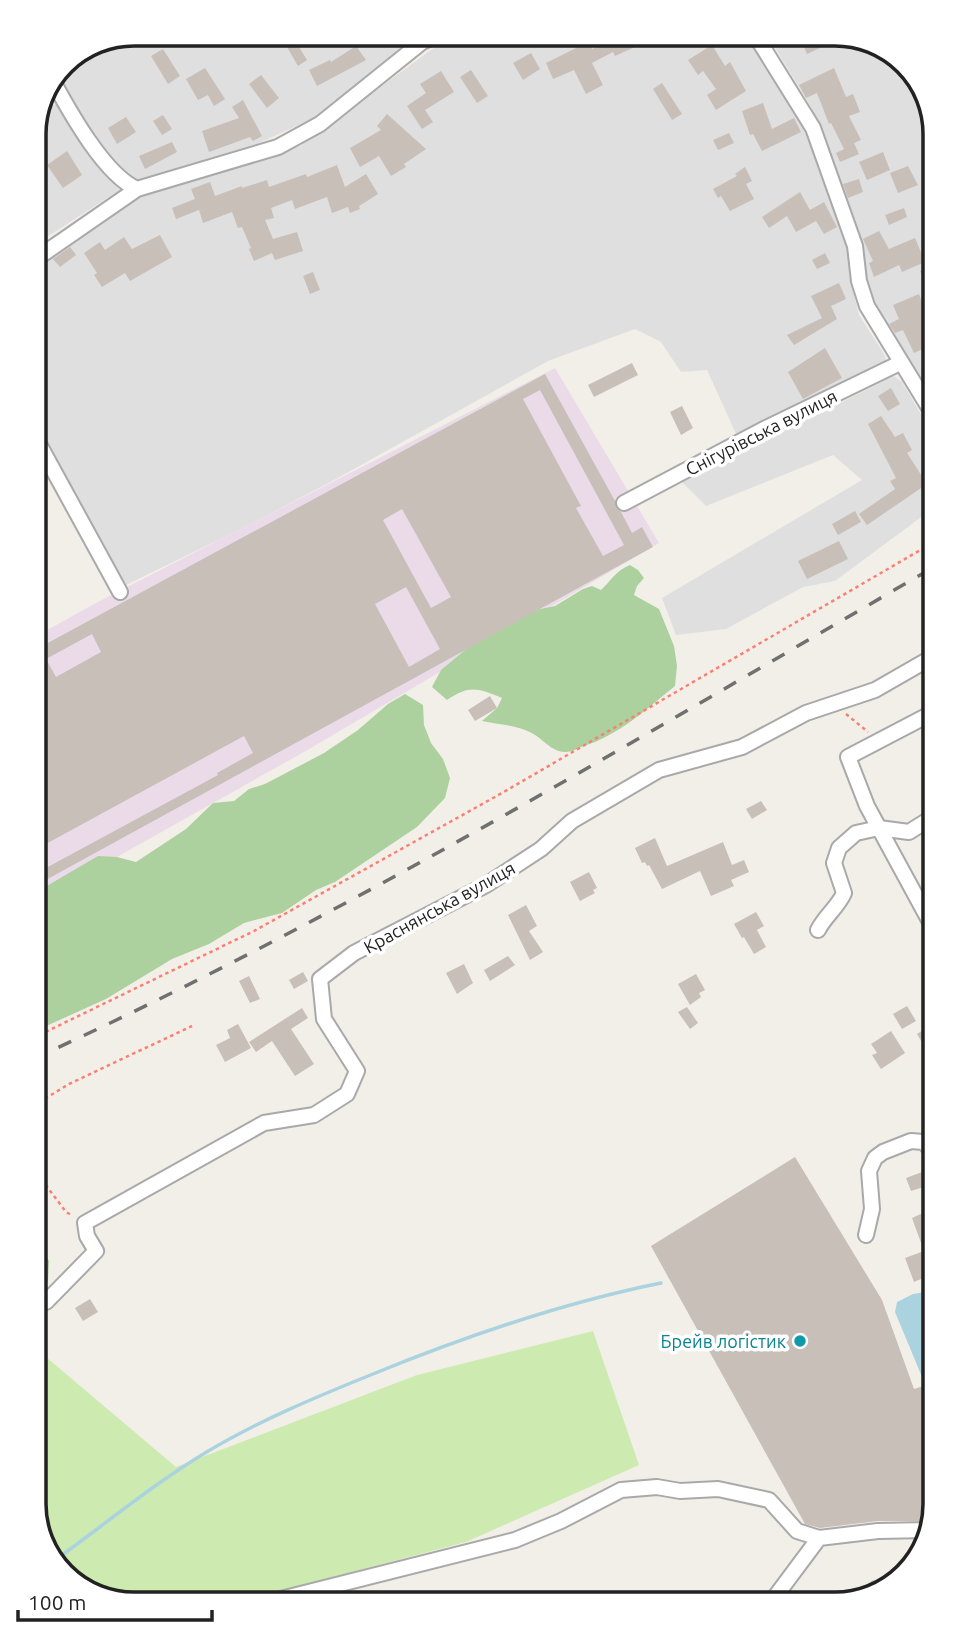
<svg xmlns="http://www.w3.org/2000/svg" width="969" height="1638" font-family="Ubuntu,sans-serif">
<rect width="100%" height="100%" fill="#f2efe9"/>
<path fill="#e0dfdf" d="M133 33H422L316 117 250 147 135 180 33 246V127L40 114 66 97 56 77 63 62Z
M560 33H748L795 106 852 251 849 274 859 315 884 354 887 363 737 436 707 370 681 372 661 342 635 329 548 361 336 479 241 529 126 585 33 418V265L140 192 300 146 450 36 529 37Z
M766 33H843L892 50 926 89 936 133V411L890 340 865 282 859 245 811 107Z
M894 376 902 382 936 440V503L924 515 835 581 803 587 726 629 676 635 662 598 862 480 833 455 706 506 682 482Z"/>
<path fill="#ebdbe8" d="M555 368 659 543 304 752 33 904V638L94 604Z"/>
<path fill="#c7c7b4" d="M873 1580 885 1582 890 1585 880 1595 837 1605Z"/>
<path fill="#cdebb0" d="M593 1331 639 1465 466 1542 225 1605H127L77 1588 43 1549 33 1505V1346L176 1467 417 1375Z"/>
<path fill="#add19e" d="M630 565 638 570 644 578 637 586 634 595 659 609 674 646 677 666 675 686C645 710 620 735 581 747 577 749 571 752 566 752 554 752 547 744 538 737 522 725 500 725 482 721L497 708 502 698C477 688 470 685 447 700L432 687 441 670 471 645 536 610 555 606 583 589 592 586 601 590C612 580 615 571 630 565Z
M405 694 423 705 424 725 431 743 443 759 450 778 445 798 417 827 335 882 316 890 282 913 244 923 209 944 172 959 106 999 33 1032V894L98 856 117 857 136 862 186 829 213 803 234 801 249 789 265 784 324 753 358 730 388 704Z
M33 1236 49 1261 48 1281 33 1291Z"/>
<path fill="#aad3df" d="M925 1292 936 1313V1372L922 1377 895 1312 897 1302 913 1294Z"/>
<g fill="none" stroke-linecap="round" stroke-linejoin="round">
<path stroke="#aad3df" stroke-width="3.5" d="M54 1561C104 1525 152 1485 205 1453 258 1421 316 1397 373 1374 466 1336 562 1303 661 1283"/>
</g>
<path fill="#c7bfb8" fill-rule="evenodd" d="M629 33 635 47 615 56 613 52 592 63 603 85 586 94 574 70 553 79 546 63 588 42 592 49Z
M798 33H827L831 43 807 54Z
M296 42 307 60 298 66 287 47Z
M712 45 725 66 730 62 746 91 716 110 707 95 716 89 703 71 698 75 688 60Z
M356 46 366 60 317 86 309 70 330 60 331 62Z
M163 49 180 76 168 84 151 56Z
M531 53 540 69 523 80 513 63Z
M205 68 225 99 214 106 208 95 198 100 186 79Z
M834 68 846 97 853 94 860 112 849 116 861 140 854 143 859 154 840 162 836 153 844 149 831 123 829 124 817 93 806 98 799 85Z
M471 70 488 96 477 103 460 77Z
M441 71 454 92 425 110 433 122 422 129 407 106 426 93 420 84Z
M261 75 279 98 267 108 249 84Z
M662 83 682 114 672 120 653 89Z
M243 100 262 136 253 141 250 137 209 152 202 131 239 118 232 107Z
M763 103 772 129 794 118 801 132 762 151 753 134 750 135 742 111Z
M387 114 426 149 404 164 406 167 391 176 379 156 360 167 350 148 381 130 377 126Z
M163 115 172 129 162 135 153 121Z
M126 117 136 132 117 144 108 128Z
M729 133 734 143 718 150 713 140Z
M172 142 177 152 145 169 139 156Z
M67 151 82 175 63 188 47 165Z
M883 152 890 170 867 180 859 162Z
M337 165 345 187 366 174 378 194 359 206 360 209 350 213 348 207 332 213 327 197 295 209 292 200 271 208 274 218 265 220 273 239 297 232 303 251 275 260 272 253 254 261 249 249 251 248 242 227 238 228 232 212 203 223 199 210 176 219 172 208 195 199 191 189 210 182 215 196 242 186V188L267 180 269 187 306 174 307 177Z
M908 166 918 185 898 193 890 173Z
M745 167 752 181 746 184 754 199 730 211 721 196 718 198 713 189 737 176 735 174Z
M859 179 863 192 848 198 843 184Z
M800 192 810 210 824 202 837 227 824 234 816 221 796 232 787 216 769 228 762 217Z
M904 208 907 217 889 225 885 215Z
M879 231 889 249 915 238 925 262 902 272 899 265 874 277 869 263 873 261 863 239Z
M160 235 172 257 130 281 125 273 102 287 94 275 97 273 84 253 100 242 105 250 124 237 132 249Z
M70 247 76 255 60 267 53 259Z
M825 253 830 263 817 269 812 260Z
M936 265V285L928 288 920 271Z
M313 272 320 290 310 294 303 276Z
M839 283 846 299 831 306 837 319 794 345 787 335 822 318 811 296Z
M919 294 931 325 933 324 936 330V343L914 353 903 330 895 333 889 324 899 319 893 305Z
M825 348 842 378 803 399 788 372Z
M632 363 638 375 594 397 588 385Z
M545 374 615 501 616 508 621 512 632 533 642 527 653 547 33 887V875L218 775 217 773 253 753 244 736 33 851V651ZM540 390 624 545 603 556 576 508 581 506 523 399ZM402 509 451 597 431 608 383 520ZM406 587 440 649 409 667 375 604ZM92 634 101 652 56 677 46 659Z
M891 388 900 404 888 411 878 396Z
M682 406 693 428 681 435 670 412Z
M881 416 895 437 903 433 912 450 907 453 927 484 867 525 859 514 895 489 890 481 896 478 868 424Z
M855 511 861 522 838 535 832 524Z
M839 541 848 559 807 579 798 561Z
M490 696 497 708 475 721 468 710Z
M761 801 767 810 752 819 746 809Z
M655 838 667 866 723 842 732 865 744 860 749 872 731 880 734 886 711 896 700 871 662 889 649 865 647 866 645 862 642 863 635 848Z
M589 872 597 888 593 890 595 893 580 901 570 882Z
M526 905 537 926 529 931 543 952 530 960 508 915Z
M756 912 764 926 757 930 766 947 754 954 744 937 742 938 734 924Z
M508 956 515 965 490 981 484 970Z
M464 964 473 983 457 994 446 973Z
M303 972 308 981 294 989 289 980Z
M696 974 705 990 699 993 701 997 690 1005 678 984Z
M249 976 260 999 250 1003 239 981Z
M907 1006 916 1021 902 1029 893 1014Z
M687 1007 698 1023 690 1029 678 1012Z
M302 1008 308 1018 291 1029 314 1064 295 1076 272 1041 256 1052 249 1042Z
M936 1022V1050L929 1054 917 1034Z
M238 1024 251 1048 225 1062 216 1045 230 1038 227 1030Z
M891 1031 905 1053 881 1069 872 1055 877 1053 871 1044Z
M795 1157 882 1300 914 1389 936 1382V1505L931 1521H878L820 1528 805 1524 651 1246Z
M925 1171 930 1185 911 1191 906 1178Z
M936 1207V1241L932 1243 936 1254V1279L933 1280 935 1284 925 1288 921 1279 914 1282 905 1258 924 1251 912 1218Z
M90 1299 98 1312 83 1321 75 1308Z"/>
<g fill="none" stroke-linecap="round" stroke-linejoin="round">
<g stroke="#a9a9a9" stroke-width="18">
<path id="minor" d="M754 33 813 128 855 246 859 281 867 306 936 419
M54 83C71 114 105 175 137 189
M33 261 137 189 278 147 320 124 422 42 442 33
M33 433 120 592
M624 503 766 428 900 363
M818 930C825 916 838 907 844 893L834 863 839 848 856 833 879 828 909 832 936 815
M936 933 867 806 848 757 936 711
M866 1235 872 1209 869 1171 875 1158 883 1152 911 1141 923 1142 936 1154
M46 1302 96 1251 87 1236 85 1223 264 1123 314 1115 347 1094 357 1071 324 1019 320 979 354 953 486 885 541 849 572 821 659 770 742 747 806 713 875 690 936 655
M257 1605 515 1540 561 1521 621 1490 657 1487 680 1491 718 1489 769 1500 797 1531 819 1538
M769 1605 819 1538 878 1531 928 1530"/>
</g>
<path stroke="#fa8072" stroke-width="2.5" stroke-dasharray="3.5 3.5" stroke-linecap="butt" d="M846 714 868 732
M33 1038 254 931 502 793 936 541
M33 1106 69 1084 192 1026
M33 1168 66 1212 73 1216"/>
<use href="#minor" stroke="#fff" stroke-width="14"/>
<path stroke="#707070" stroke-width="3.5" stroke-dasharray="14 14" stroke-linecap="butt" d="M33 1059C345 917 639 737 936 566"/>
</g>
<circle fill="#0f9aa8" stroke="#fff" stroke-width="2.5" cx="800" cy="1341" r="7"/>
<g text-anchor="middle" dominant-baseline="central" stroke-width="7" stroke-linejoin="round" paint-order="stroke">
<g font-size="18" fill="#222" stroke="#fff">
<text transform="translate(761 432) rotate(-27)">Снігурівська вулиця</text>
<text transform="translate(439 907) rotate(-29)">Краснянська вулиця</text>
</g>
<g font-size="18" fill="#0d838f" stroke="#fff" text-anchor="end">
<text x="786" y="1341">Брейв логістик</text>
</g>
</g>
<path d="M0 0H969V1638H0ZM134 46H835A88 88 0 0 1 923 134V1504A88 88 0 0 1 835 1592H134A88 88 0 0 1 46 1504V134A88 88 0 0 1 134 46Z" fill="#fff" fill-rule="evenodd"/>
<path fill="none" stroke="#222" stroke-width="3.5" d="M134 46H835A88 88 0 0 1 923 134V1504A88 88 0 0 1 835 1592H134A88 88 0 0 1 46 1504V134A88 88 0 0 1 134 46Z"/>
<path d="M18 1610v10h194v-10" fill="none" stroke="#222222" stroke-width="3.5"/>
<text x="28" y="1610" font-size="21" fill="#222222" stroke="#ffffff" stroke-width="5" paint-order="stroke">100 m</text>
</svg>
